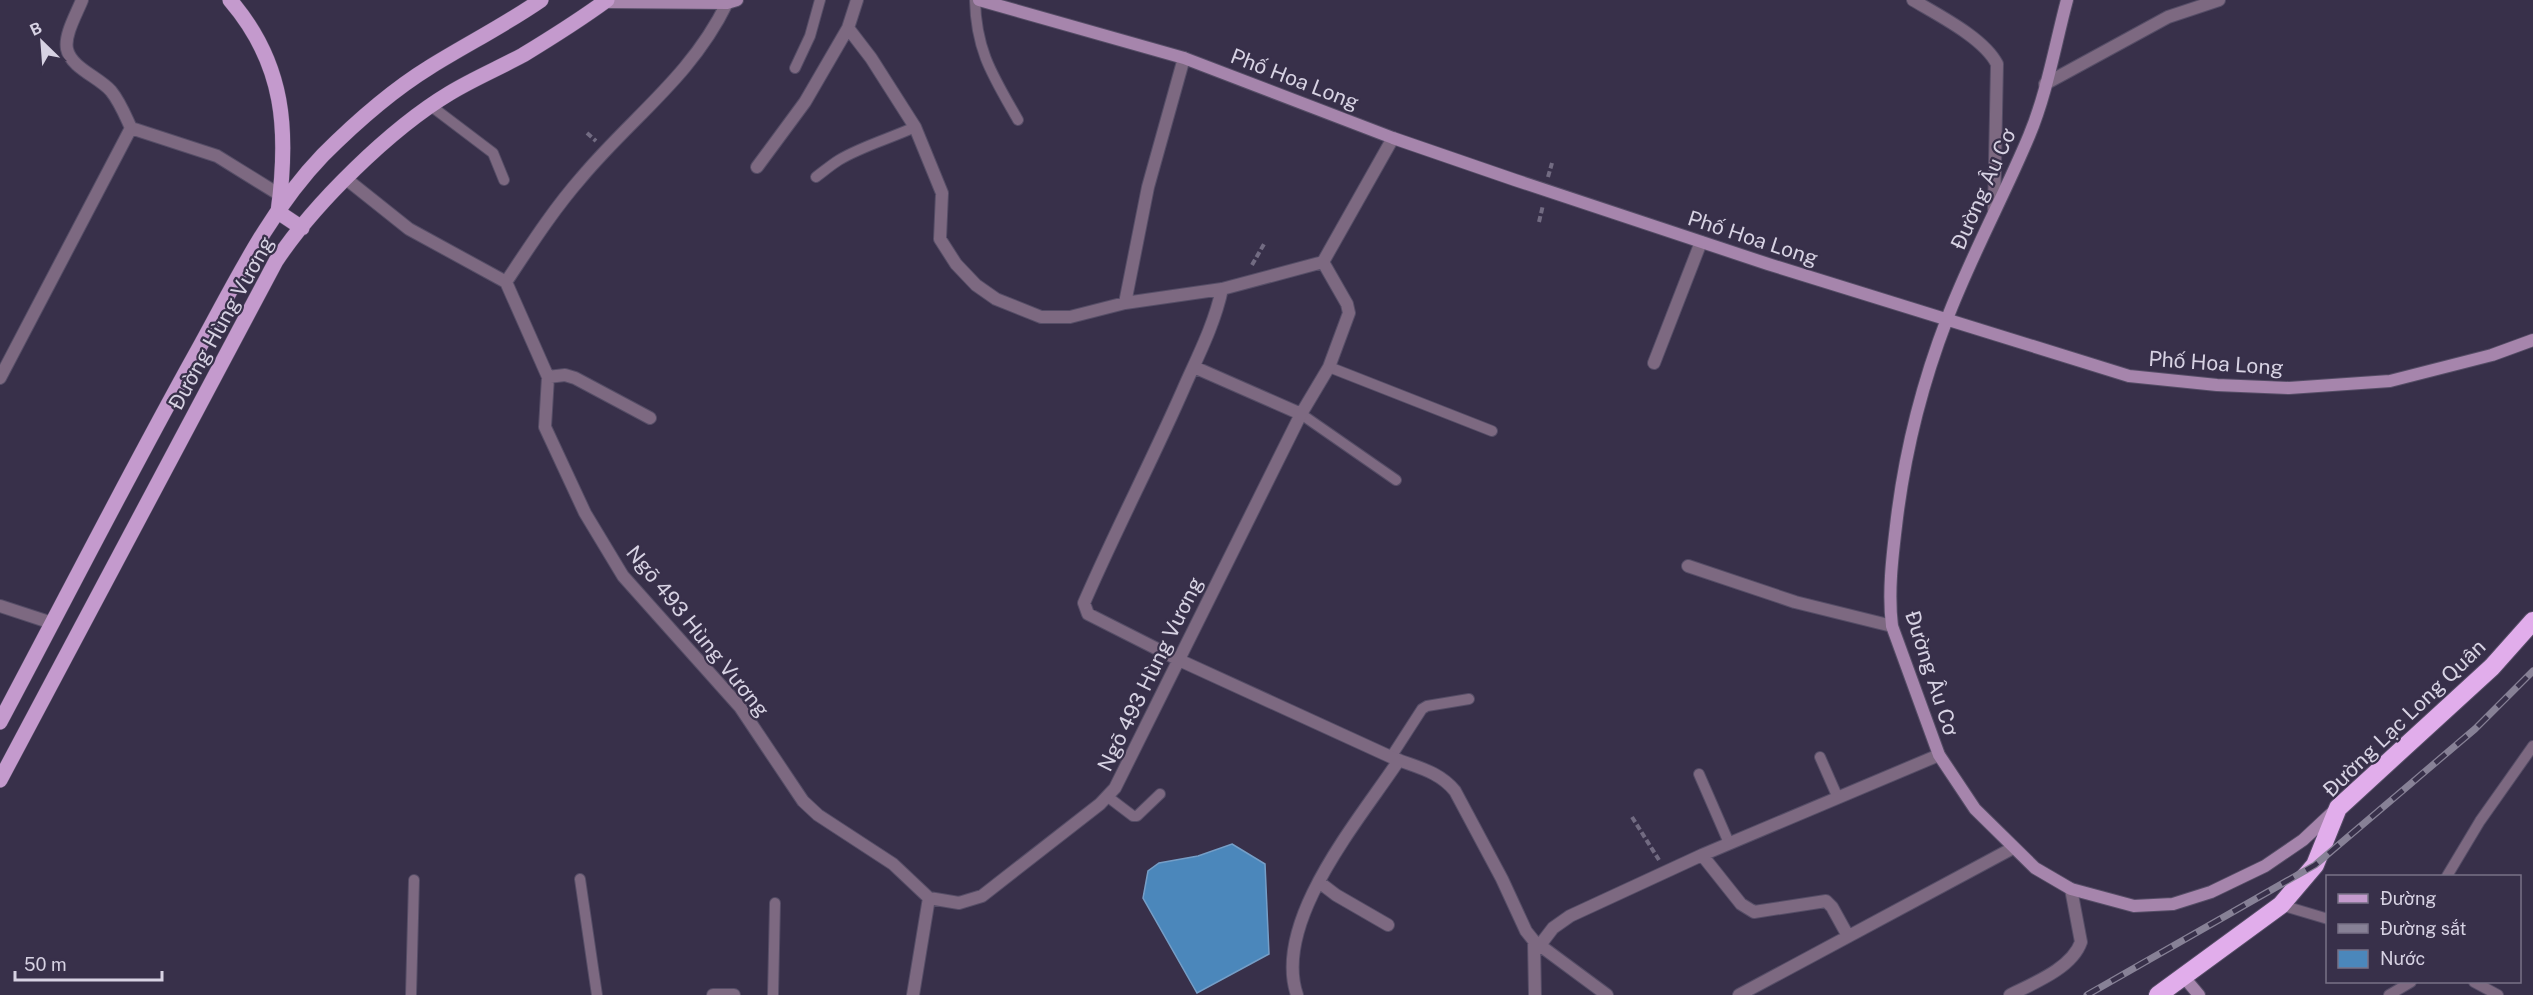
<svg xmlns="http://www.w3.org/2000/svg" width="2533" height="995" font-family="'Public Sans',sans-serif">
<rect width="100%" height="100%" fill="#38304a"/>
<path fill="#4b87bb" stroke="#759ec7" stroke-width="1.5" d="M1232 844 1265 864 1269 954 1197 993 1143 898 1148 871 1159 863 1198 856Z"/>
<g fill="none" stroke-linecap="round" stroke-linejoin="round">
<g stroke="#554d66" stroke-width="12">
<path id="lane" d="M975 0C976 51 993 76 1018 120
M795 68 810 36 820 0
M431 106 493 153 504 180
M816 177C824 171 831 165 839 160 860 147 891 138 915 127
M1329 367 1492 431
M1301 414 1396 480
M1391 757 1422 709 1427 706 1469 699
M1820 757 1838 798
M1699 774 1729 843
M1108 797 1133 816H1137L1160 794
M2447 876 2480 821 2533 746
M580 879 597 995
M2281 905 2328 919
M2474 982 2498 995
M411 995 414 880
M773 995 775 903
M2389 995 2411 982"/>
</g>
<g stroke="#554d66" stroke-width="14">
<path id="street" d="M82 0C77 13 64 35 67 49 71 68 99 77 111 91 120 102 125 115 131 128L217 156 280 195
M857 0 848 28 871 58 915 127 942 193 940 239 956 264 976 285 996 299 1041 317H1070L1125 303 1222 289 1323 262 1393 138
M1913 0C1938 15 1984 38 1997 64L1994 212
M2045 84 2168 17 2219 0
M757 167 805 102 848 28
M345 178 409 229 506 282 548 377 545 427 585 513 623 576 740 707 803 801 818 815 893 864 929 898 959 903 982 896 1100 804 1115 788 1301 414 1329 367 1349 313 1347 304 1323 262
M506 282C530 246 553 210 581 178 632 117 691 77 727 3
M1222 289C1215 322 1200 352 1186 383 1154 457 1116 529 1084 603L1088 614 1179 660 1391 757C1414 767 1438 770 1455 791L1502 879 1526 931 1534 941 1607 995
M1125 303 1148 187 1184 58
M1654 363 1701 242
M1194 367 1301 414
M548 377 565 375 575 378 650 418
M0 378 131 128
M1688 566 1795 602 1892 626
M0 606 52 623
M1702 855 1741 904 1754 912 1826 901 1832 907 1848 936
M1319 882 1336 895 1388 925
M1534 941 1535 995
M1540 945 1553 928 1570 916 1702 855 1939 755
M713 995H734
M913 995 929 898
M1297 995C1272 921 1360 819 1399 760
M1739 995 2013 848
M2010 995C2034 983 2072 968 2081 942L2071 889"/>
</g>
<g stroke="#554d66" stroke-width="14">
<path id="secondary" d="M979 0 1184 58 1393 138 1515 180 1768 264 2129 376 2217 385 2289 388 2390 381 2492 355 2533 340
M2067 0C2055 45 2047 93 2029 136 2003 198 1971 256 1947 319 1922 384 1904 456 1896 526 1892 559 1888 593 1892 626L1939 755 1975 809 2035 868 2071 889 2134 906 2173 904 2211 892 2265 866 2303 840 2334 811
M605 2 727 3 737 0
M2183 976 2199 995"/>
</g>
<g stroke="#554d66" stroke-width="16">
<path id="primary" d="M230 0C285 64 289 131 278 212L302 228
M0 722C66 598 130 472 198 350 235 283 269 211 323 155 355 123 391 91 430 67 467 44 505 25 541 0
M0 780 276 261C314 204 390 129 450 93 473 79 499 68 523 55 551 38 581 19 607 0"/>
</g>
<g stroke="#554d66" stroke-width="20">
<path id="highway" d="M2158 995 2281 905 2315 865 2338 808 2492 667 2533 621"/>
</g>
<path stroke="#726b82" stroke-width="4" stroke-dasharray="6 3" stroke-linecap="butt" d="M587 133 596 141
M1548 177 1552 163
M1539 222 1543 205
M1252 265 1264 244
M1632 817 1659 860"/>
<use href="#lane" stroke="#7d6981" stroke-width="10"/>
<use href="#street" stroke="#7d6981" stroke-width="12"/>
<use href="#secondary" stroke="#a685ac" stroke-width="12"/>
<use href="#primary" stroke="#c49acd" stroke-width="15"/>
<use href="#highway" stroke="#e1adeb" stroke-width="18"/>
<g stroke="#878196" stroke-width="7">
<path id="rail" d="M2087 995 2315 865 2475 729 2533 671"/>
</g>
<use href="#rail" stroke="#38304a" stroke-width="4.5" stroke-dasharray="14" stroke-linecap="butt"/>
</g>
<g text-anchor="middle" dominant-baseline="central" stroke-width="4.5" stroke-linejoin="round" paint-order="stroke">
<g font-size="21" fill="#d7d2e3" stroke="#38304a">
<text transform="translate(1295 79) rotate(21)">Phố Hoa Long</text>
<text transform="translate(1983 189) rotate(-66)">Đường Âu Cơ</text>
<text transform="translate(1753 238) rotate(18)">Phố Hoa Long</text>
<text transform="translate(221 323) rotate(-61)">Đường Hùng Vương</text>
<text transform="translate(2216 363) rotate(4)">Phố Hoa Long</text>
<text transform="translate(698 631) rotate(51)">Ngõ 493 Hùng Vương</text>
<text transform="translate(1932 673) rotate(72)">Đường Âu Cơ</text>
<text transform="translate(1150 674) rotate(-64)">Ngõ 493 Hùng Vương</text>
<text transform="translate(2404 718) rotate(-44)">Đường Lạc Long Quân</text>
</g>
</g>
<rect x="2326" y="875" width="195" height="108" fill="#38304a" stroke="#787187" stroke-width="1.5"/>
<rect x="2338" y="894" width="30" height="9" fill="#c49acd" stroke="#787187" stroke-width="1.5"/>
<text x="2380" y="905" font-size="18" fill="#d7d2e3">Đường</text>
<rect x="2338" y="924" width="30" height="9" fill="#878196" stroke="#787187" stroke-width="1.5"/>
<text x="2380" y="935" font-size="18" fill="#d7d2e3">Đường sắt</text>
<rect x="2338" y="950" width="30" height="18" fill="#4b87bb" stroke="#787187" stroke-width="1.5"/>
<text x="2380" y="965" font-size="18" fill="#d7d2e3">Nước</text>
<g transform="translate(42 42) rotate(335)" stroke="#38304a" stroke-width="4.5" paint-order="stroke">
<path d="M0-4.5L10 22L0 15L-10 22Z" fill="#d7d2e3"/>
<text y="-9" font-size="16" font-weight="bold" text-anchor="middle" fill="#d7d2e3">B</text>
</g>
<path d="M15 971v9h147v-9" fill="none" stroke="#d7d2e3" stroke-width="3"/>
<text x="24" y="971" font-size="18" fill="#d7d2e3" stroke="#38304a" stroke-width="4.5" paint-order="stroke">50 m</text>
</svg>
